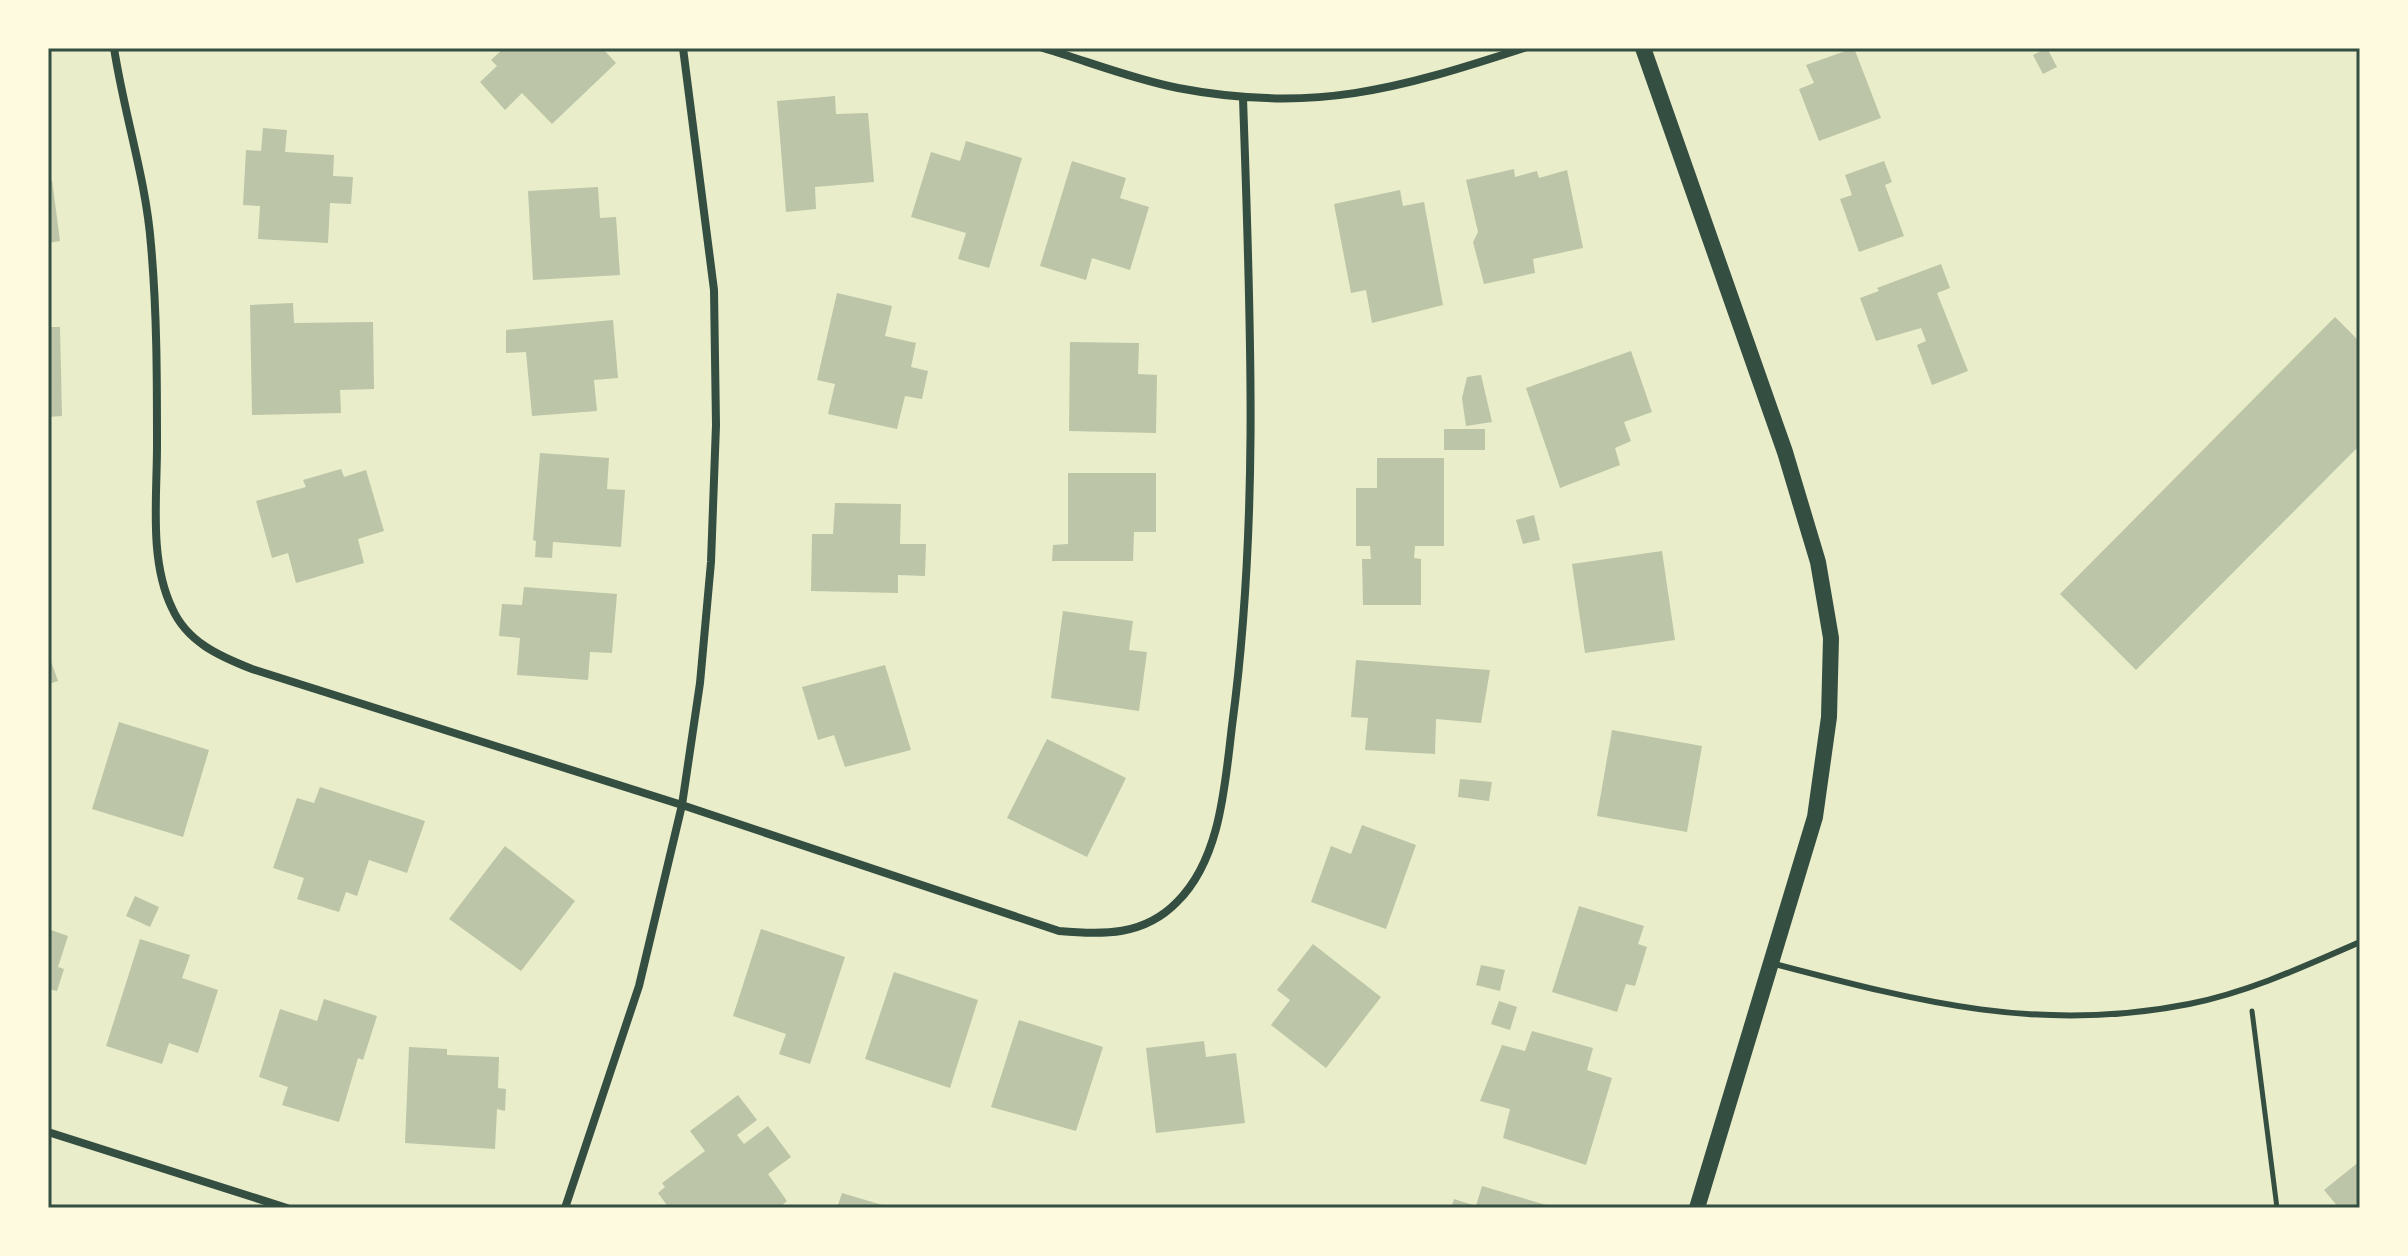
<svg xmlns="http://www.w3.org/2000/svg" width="2408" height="1256" font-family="'PT Sans Narrow',sans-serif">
<rect width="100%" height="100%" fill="#e9edc9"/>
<path fill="#bcc5a7" d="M504 48H602L616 63 552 124 522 93 505 110 480 82 497 66 491 60Z
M1854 48 1881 118 1819 141 1799 89 1814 83 1806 65Z
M2047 48 2057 67 2043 74 2033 55Z
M835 96 836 114 868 113 874 182 815 187 816 209 786 212 777 101Z
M263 128 287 130 285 152 334 155 333 176 353 177 351 204 330 203 328 243 258 239 260 206 243 205 246 150 261 151Z
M966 141 1022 158 989 268 958 259 966 233 911 217 931 152 960 161Z
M1072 161 1126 178 1120 198 1149 207 1130 270 1092 258 1086 280 1040 266Z
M1884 161 1892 182 1885 185 1904 236 1859 252 1840 199 1852 195 1845 175Z
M1514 169 1515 177 1537 171 1539 178 1567 170 1583 248 1533 259 1535 273 1484 284 1473 242 1478 232 1466 180Z
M52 180 60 241 48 243V181Z
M598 187 600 218 616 217 620 275 533 280 528 191Z
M1400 190 1403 206 1424 202 1443 305 1372 323 1366 290 1351 293 1334 204Z
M1941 264 1950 288 1937 293 1968 371 1932 385 1917 345 1926 341 1921 328 1876 341 1860 298 1879 291 1877 288Z
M837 293 892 306 885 336 916 343 911 367 928 371 922 399 905 396 897 429 828 414 835 384 817 380Z
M293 303 294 323 373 322 374 389 340 390 341 413 252 415 250 305Z
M2335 317 2360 342V445L2136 670 2060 594Z
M613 320 618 378 594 380 597 411 532 416 526 352 506 353V330Z
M48 327H60L62 416 48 417Z
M1070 342 1139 343 1138 374 1157 375 1156 433 1069 431Z
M1631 351 1652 412 1624 422 1631 441 1615 448 1620 465 1560 488 1526 388Z
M1481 375 1492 422 1466 426 1462 398 1467 377Z
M1444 429H1485V450H1444Z
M540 453 609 458 607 489 625 490 621 547 553 542 552 558 535 557 536 541 533 540Z
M1377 458H1444V546H1415L1414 558 1421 559V605H1363L1362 559H1371L1370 546H1356V488H1377Z
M341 469 344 477 366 470 384 531 358 539 364 563 296 583 288 553 272 558 256 501 306 487 303 480Z
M1068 473H1156V532H1134L1133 561H1052L1053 545 1068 544Z
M835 503 901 504 900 544H926L925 576 898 575V593L811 591 812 534H833Z
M1534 515 1540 540 1523 544 1516 520Z
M1662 551 1675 640 1585 653 1572 564Z
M524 587 617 594 612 653 590 652 588 680 517 675 520 638 499 636 502 604 522 605Z
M1063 611 1133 621 1129 650 1147 652 1139 711 1051 698Z
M48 653 58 681 48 684Z
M1356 660 1490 670 1481 723 1436 719 1435 754 1365 750 1368 718 1351 717Z
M885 665 911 750 845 767 834 735 818 740 802 687Z
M119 722 209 750 183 837 92 809Z
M1612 730 1702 746 1687 832 1597 816Z
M1047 739 1126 778 1087 857 1007 818Z
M1460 779 1492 782 1489 801 1458 797Z
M320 787 425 821 407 873 369 860 357 896 346 892 339 912 297 899 304 878 273 868 297 798 314 803Z
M1362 825 1416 845 1386 929 1311 902 1331 846 1351 854Z
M505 846 575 901 521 971 449 919Z
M135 896 159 907 150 927 126 916Z
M1579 906 1644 926 1638 944 1647 947 1635 986 1626 984 1617 1012 1552 992Z
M48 929 68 936 58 967 64 969 57 991 48 989Z
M761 929 845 957 810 1064 779 1054 786 1034 733 1016Z
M140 939 190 955 182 978 218 990 198 1053 169 1043 162 1064 106 1046Z
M1313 944 1381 997 1326 1068 1271 1025 1290 1000 1277 990Z
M1481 965 1505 970 1500 991 1476 985Z
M894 972 978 1000 950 1088 865 1059Z
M324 999 377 1016 363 1060 358 1058 339 1122 282 1105 288 1087 259 1077 280 1009 317 1021Z
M1499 1001 1517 1007 1510 1030 1491 1024Z
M1019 1020 1103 1047 1076 1131 991 1107Z
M1532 1031 1593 1048 1587 1070 1612 1078 1586 1165 1503 1138 1510 1109 1480 1101 1502 1045 1525 1051Z
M1204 1041 1206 1057 1236 1053 1245 1123 1156 1133 1146 1048Z
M409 1047 447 1049V1055L499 1057 498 1088 506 1089 505 1111 497 1109 495 1149 405 1143Z
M738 1095 757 1120 737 1135 744 1144 768 1126 791 1157 768 1174 787 1201 779 1208H669L658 1193 665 1187 662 1183 705 1151 690 1131Z
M2360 1161V1208H2339L2324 1190Z
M1482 1186 1553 1207V1208H1451L1454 1199 1476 1206Z
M842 1193 889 1207V1208H837Z"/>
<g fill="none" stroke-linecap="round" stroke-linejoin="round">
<path stroke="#344e41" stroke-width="5" d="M2252 1011 2277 1208"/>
<path stroke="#344e41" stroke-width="6" d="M1771 963C1916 1001 2038 1034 2189 1004 2249 992 2305 966 2360 942"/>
<path stroke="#344e41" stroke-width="8" d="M114 48C124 114 146 179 151 245 157 312 157 379 157 446 157 498 149 560 172 608 187 642 219 656 252 669L682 805 1059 931C1103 935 1144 936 1177 902 1221 859 1225 783 1232 726 1260 517 1250 308 1243 98
M1043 48C1087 61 1132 79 1178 88 1313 114 1398 89 1524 48
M48 1132 287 1208
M565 1208 639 986 682 805 700 683 711 562 716 425 714 290 683 48"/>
<path stroke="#344e41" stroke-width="16" d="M1643 48 1785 452 1818 562 1831 638 1829 717 1815 817 1697 1208"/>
</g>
<rect width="2408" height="1256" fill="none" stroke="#fefae0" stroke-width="100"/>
<rect x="50" y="50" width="2308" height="1156" fill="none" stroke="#344e41" stroke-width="3"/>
</svg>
